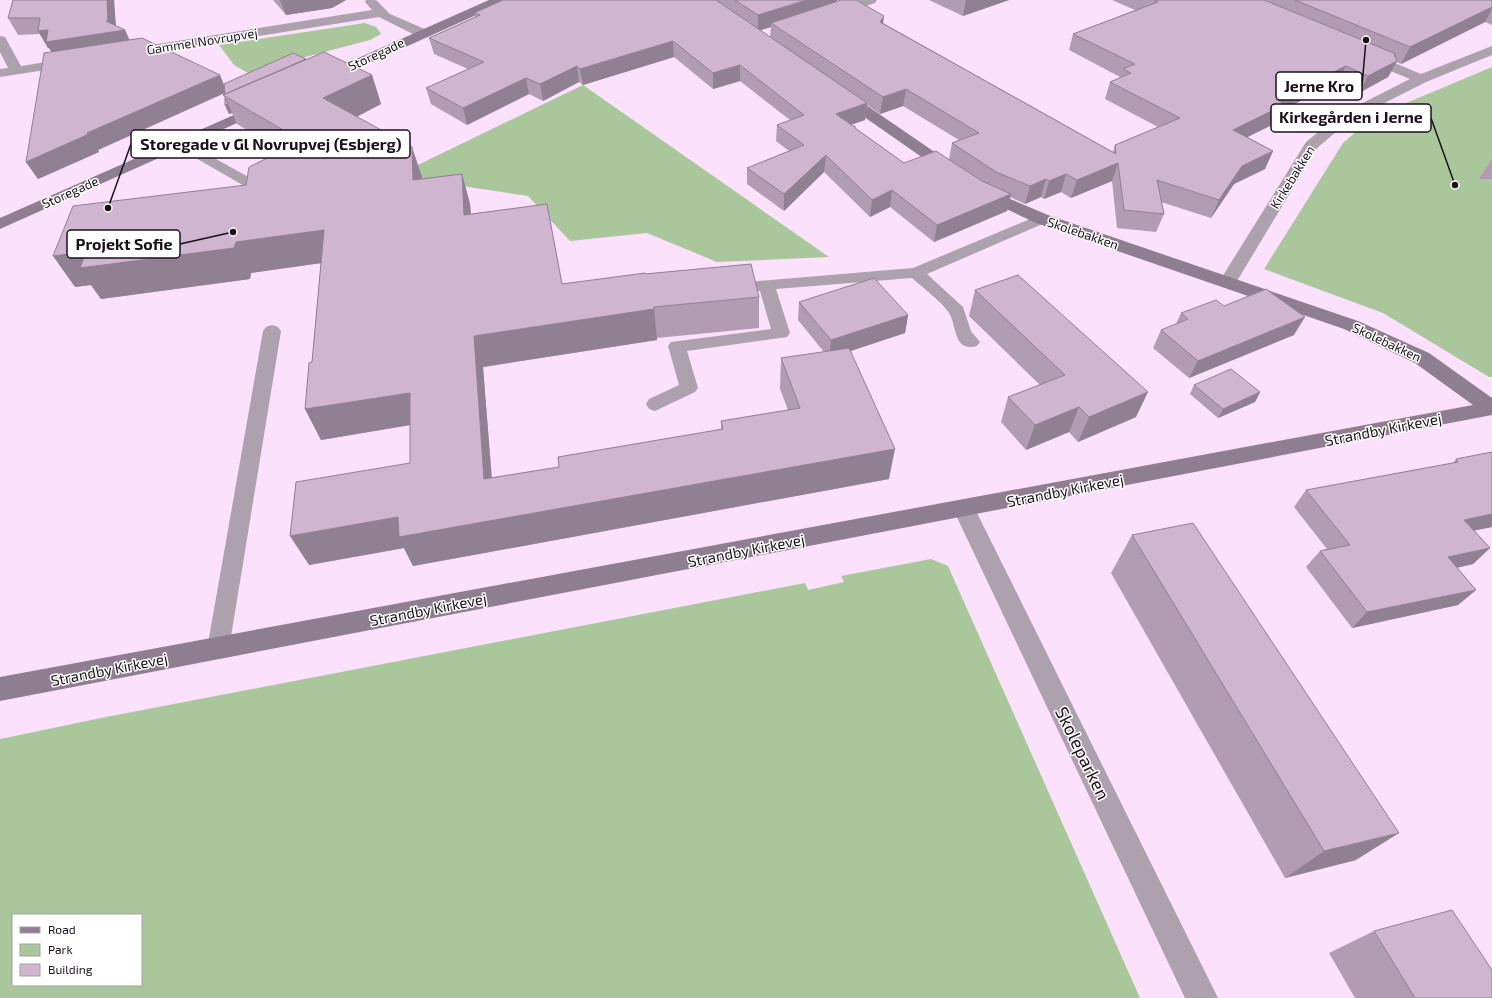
<svg xmlns="http://www.w3.org/2000/svg" width="1492" height="998" font-family="'Exo 2',sans-serif">
<rect width="100%" height="100%" fill="#fce1fd"/>
<path fill="#a9c79b" fill-rule="evenodd" d="M365 23 376 27 381 34 370 40 298 59 266 83 234 65 219 45Z
M1492 67V377H1489L1383 313 1264 269 1343 143 1373 117Z
M583 85 829 257 717 262 647 233 570 241 528 196 395 176Z
M931 559 948 566 1140 998H0V739L101 718 805 583 808 590 844 582 841 576ZM13 915H141V985H13Z"/>
<g fill="none" stroke-linecap="round" stroke-linejoin="round">
<path fill="#ada1ad" fill-rule="evenodd" d="M180 139 268 188 270 191 268 194H258L175 146 173 143 175 140Z
M1042 214 1047 216 1050 219 1047 222 927 274 963 307 971 331 980 342 977 346C953 353 957 325 949 313 943 303 922 287 912 278L776 289 790 333 787 337 687 351 698 388 695 392 655 411 649 409 646 404 649 399 679 385 668 346 671 342 771 329 760 291 730 293 724 292 722 288 724 284 913 268Z
M272 325 278 327 281 331 229 649 226 656 218 659 210 656 207 649 263 331 266 327Z"/>
<path fill="#ada1ad" fill-rule="evenodd" d="M366 0H376L390 14 427 30 428 33 427 36H417L379 17 133 56 128 55 126 52 128 49 133 48 372 10 365 2Z
M859 0H877L875 3 836 16H828L826 13 828 10Z
M0 36 5 37 21 66 71 58 76 59 78 62 76 65 71 66 0 77V69L8 68 0 52Z
M1492 46V55L1426 82 1349 121 1317 148 1234 286 1228 288 1222 286 1219 282 1306 142 1339 115 1410 79 1361 59 1359 56 1361 53H1371L1421 74Z
M964 500 972 503 975 509 1218 998H1185L953 509 956 503Z"/>
<path fill="#8e7e8f" fill-rule="evenodd" d="M489 0H505L503 3 330 81H320L318 78 320 75Z
M842 91 847 92 958 168 960 171 958 174H946L837 98 835 95 837 92Z
M261 103 266 104 268 107 266 110 0 229V218Z
M982 187 1048 215 1358 321 1429 353 1492 398V415L0 701V677L1473 405 1415 363 1344 329 1036 223 976 195 974 192 976 189Z"/>
</g>
<path fill="#b29cb3" fill-rule="evenodd" d="M13 0H114L116 26 130 40 224 84 306 59 372 75 381 104 357 117 412 147 422 179 462 174 470 204 471 214 547 204 562 284 645 274 759 297V328L657 338V340L483 367 492 478 559 467 721 429V421L788 410 780 389 781 358 824 352 798 320 799 302 908 315 905 333 851 351 889 479 413 566 404 548 309 565 410 463V425L321 440 305 409 312 362 321 263 251 273 250 279 101 299 91 285 75 287 246 185 281 151 237 124 232 113 229 114 225 105V98L223 95 224 93 98 150 99 152 38 179 26 162 52 52 49 48H48L40 34 18 35 8 18Z
M273 0H346L332 8 286 15Z
M503 0H837V1L883 23 1113 152 1115 145 1158 127 1105 99 1110 82 1120 78V77L1069 50 1073 34 1135 10 1112 0H1492V25L1485 22 1401 64 1397 62 1388 77 1359 93 1337 83 1284 109 1278 122 1247 137 1273 151 1265 169 1234 184 1211 218 1161 202 1164 214 1156 232 1117 228 1112 181 1071 198 1061 192 1044 199 1041 197 1025 204 1010 197 1007 211 934 242 890 207 870 217 824 172 784 211 747 184V168L789 151 776 141 777 125 790 120 740 81 713 89 674 57 583 85 579 82 543 101 529 94 467 125 431 104 426 88 468 69 434 54 429 38 475 17 474 13ZM771 27 770 37 760 30ZM867 105 880 114 903 106 959 140 952 143 949 159 904 163 851 125 865 120Z
M929 0H1009L963 16Z
M1492 159V179H1480V177Z
M975 290 1136 417 1078 442 1069 432 1026 450 1001 422 1008 397 1040 385 969 316Z
M1224 306 1294 335 1189 378 1153 348 1161 330 1176 324 1181 313Z
M1194 385 1260 392 1255 402 1218 418 1190 394Z
M1492 452V527L1474 530 1490 548 1473 564 1457 568 1476 590 1458 605 1352 628 1306 567 1320 551 1327 549 1294 507 1306 490 1453 463 1456 459Z
M1132 535 1356 860 1285 878 1111 573Z
M1374 931 1492 998H1355L1329 953Z"/>
<path fill="#917f92" d="M107 0H114L116 31 125 30 133 47 56 59 49 48H48L38 31Z
M280 0H346L332 8 286 15Z
M807 0H837V6L771 23V27L758 31V15Z
M966 0H1009L963 16Z
M1492 7V9L1485 22 1401 64 1410 47Z
M884 16 882 33 880 22Z
M673 41 674 57 583 85 580 69Z
M1396 54 1391 64 1397 61 1388 77 1359 93 1368 76Z
M740 65V81L713 89V73Z
M577 66 579 82 543 101 540 84Z
M1346 66 1337 83 1284 109 1278 122 1225 148 1233 130 1276 100Z
M220 75 227 92 98 150 99 152 38 179 26 162 87 133Z
M372 75 381 104 334 128 323 98Z
M526 78 529 94 467 125 463 108Z
M906 89 903 106 880 114 883 97Z
M867 103 865 120 835 130 836 114Z
M228 104 232 113 229 114 225 105Z
M412 147 422 177 423 210 413 180Z
M1273 151 1265 169 1234 184 1211 218 1219 200 1242 166Z
M826 155 824 172 784 211V194Z
M1118 163 1112 181 1071 198 1077 180Z
M462 174 470 204 473 245 464 215Z
M1066 174 1061 192 1044 199 1049 181Z
M1046 179 1041 197 1025 204 1030 186Z
M892 190 890 207 870 217 872 200Z
M1011 194 1007 211 934 242 937 225Z
M324 230 336 261 251 273 250 279 101 299 91 285 75 287 53 256 86 252 236 242Z
M654 309 657 340 483 367 494 509 484 479 474 336Z
M908 315 905 333 829 358 831 340Z
M1305 317 1294 335 1189 378 1198 361Z
M1148 392 1136 417 1078 442 1089 417Z
M1260 392 1255 402 1218 418 1223 409Z
M410 393 422 423 321 440 305 409Z
M1079 407 1069 432 1026 450 1035 425Z
M895 449 889 479 413 566 404 548 309 565 290 536 398 517Z
M1492 514V527L1448 536 1464 520Z
M1490 548 1473 564 1431 573 1448 557Z
M1476 590 1458 605 1352 628 1367 612Z
M1399 833 1356 860 1285 878 1324 851Z"/>
<path fill="#cfb5d0" stroke="#917f92" d="M13 0H107L108 21H106L125 30 46 42 48 30 38 31 40 18H8Z
M503 0H716L867 103 836 114 853 126H855V128L904 163 936 151 982 181 1011 194 937 225 892 190 872 200 826 155 784 194 747 168 804 145 777 125 804 115 740 65 713 73 673 41 580 69 577 66 540 84 526 78 463 108 426 88 484 62 429 38 480 15 474 13Z
M735 0H807L758 15Z
M841 0H856L884 16 880 22 1116 154 1115 145 1180 118 1110 82 1131 73 1123 69 1135 64 1073 34 1158 2 1154 0H1264L1396 54 1394 55 1397 61 1368 76 1346 66 1276 100 1286 104 1233 130 1273 151 1242 166 1219 200 1157 180 1164 214 1124 210 1118 163 1077 180 1066 174 1049 181 1046 179 1030 186 996 172 952 143 979 133 906 89 883 97 771 23Z
M1295 0H1492V7L1410 47Z
M142 38 220 75 87 133 89 134 26 162 44 53Z
M324 52 372 75 323 98 412 147 413 180 462 174 464 215 547 204 562 284 645 273V274L751 264 759 297 654 307V309L474 336 484 479 559 467 558 457 723 429 721 421 800 408 781 358 849 348 895 449 399 537 398 517 290 536 296 482 410 463V393L305 409 309 363 312 362 324 230 236 242 234 248 80 268 86 252 53 256 73 206 246 185 249 167 302 141 223 95Z
M293 53 306 59 225 94 224 84Z
M225 98 228 104 225 105Z
M1018 275 1148 392 1089 417 1079 407 1035 425 1008 397 1065 375 975 290Z
M874 278 908 315 831 340 799 302Z
M1266 289 1305 317 1198 361 1161 330 1188 319 1181 313 1216 300 1224 306Z
M1231 369 1260 392 1223 409 1194 385Z
M1492 452V514L1464 520 1490 548 1448 557 1476 590 1367 612 1320 551 1350 545 1306 490 1458 462 1456 459Z
M1193 523 1399 833 1324 851 1132 535Z
M1452 910 1492 970V998H1415L1374 931Z"/>
<g text-anchor="middle" dominant-baseline="central" stroke-width="3" stroke-linejoin="round" paint-order="stroke">
<g font-size="13" fill="#1b111b" stroke="#fff">
<text transform="translate(202 41) rotate(-9)">Gammel Novrupvej</text>
<text transform="translate(376 54) rotate(-25)">Storegade</text>
<text transform="translate(1292 177) rotate(-58)">Kirkebakken</text>
<text transform="translate(70 192) rotate(-24)">Storegade</text>
<text transform="translate(1083 233) rotate(19)">Skolebakken</text>
<text transform="translate(1387 342) rotate(25)">Skolebakken</text>
</g>
<g font-size="15" fill="#1b111b" stroke="#fff">
<text transform="translate(1383 429) rotate(-11)">Strandby Kirkevej</text>
<text transform="translate(1065 490) rotate(-11)">Strandby Kirkevej</text>
<text transform="translate(746 550) rotate(-11)">Strandby Kirkevej</text>
<text transform="translate(428 609) rotate(-11)">Strandby Kirkevej</text>
<text transform="translate(109 669) rotate(-11)">Strandby Kirkevej</text>
</g>
<g font-size="18" fill="#1b111b" stroke="#fff">
<text transform="translate(1083 753) rotate(64)">Skoleparken</text>
</g>
</g>
<path fill="none" stroke="#1b111b" stroke-width="1.5" d="M1366 40L1362 86M1455 185L1431 118M108 208L131 144M233 232L180 244"/>
<g fill="#1b111b" stroke="#fff" stroke-width="1.5">
<circle cx="1366" cy="40" r="4"/>
<circle cx="1455" cy="185" r="4"/>
<circle cx="108" cy="208" r="4"/>
<circle cx="233" cy="232" r="4"/>
</g>
<g fill="#fff" stroke="#1b111b" stroke-width="1.5">
<rect x="1276" y="72" width="86" height="28" rx="4"/>
<rect x="1271" y="104" width="160" height="28" rx="4"/>
<rect x="131" y="130" width="279" height="28" rx="4"/>
<rect x="67" y="230" width="113" height="28" rx="4"/>
</g>
<g font-size="16" text-anchor="middle" font-weight="bold" fill="#1b111b">
<text x="1319" y="92">Jerne Kro</text>
<text x="1351" y="123">Kirkegården i Jerne</text>
<text x="271" y="150">Storegade v Gl Novrupvej (Esbjerg)</text>
<text x="124" y="250">Projekt Sofie</text>
</g>
<rect x="12" y="914" width="130" height="72" fill="#ffffff" stroke="#a4a0a4"/>
<rect x="20" y="927" width="20" height="6" fill="#8e7e8f" stroke="#a4a0a4"/>
<text x="48" y="934" font-size="12" fill="#1b111b">Road</text>
<rect x="20" y="944" width="20" height="12" fill="#a9c79b" stroke="#a4a0a4"/>
<text x="48" y="954" font-size="12" fill="#1b111b">Park</text>
<rect x="20" y="964" width="20" height="12" fill="#cfb5d0" stroke="#a4a0a4"/>
<text x="48" y="974" font-size="12" fill="#1b111b">Building</text>
</svg>
